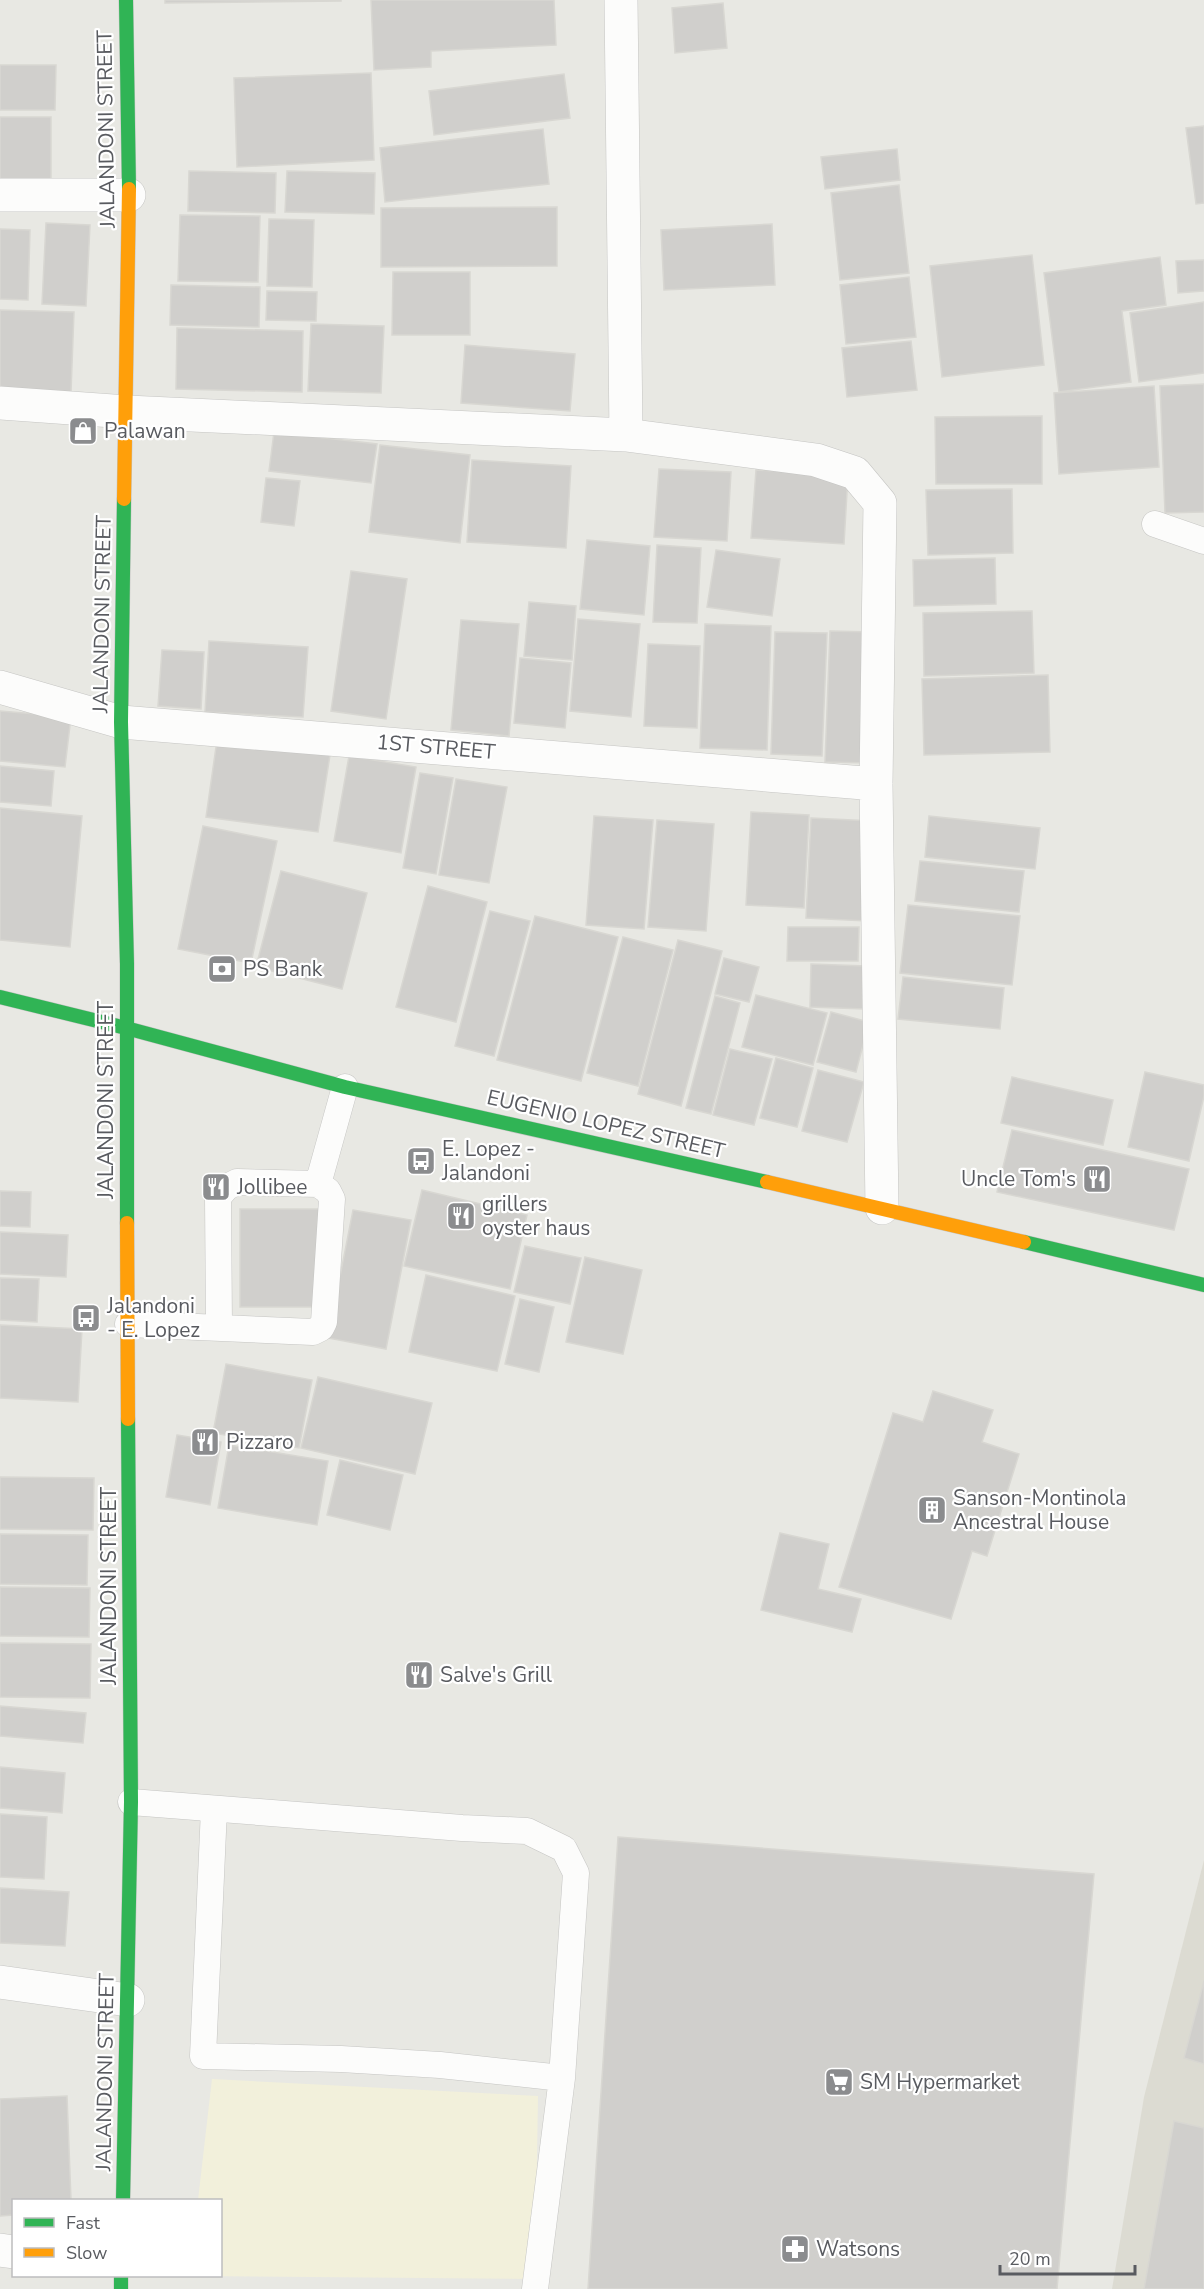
<svg xmlns="http://www.w3.org/2000/svg" width="1204" height="2289" font-family="'Nunito Sans',sans-serif">
<rect width="100%" height="100%" fill="#e8e8e3"/>
<path fill="#f2f0db" d="M212 2079 538 2096 535 2279 189 2276H220V2200H198Z"/>
<path fill="#dcdbd2" d="M1204 1860V2289H1112L1144 2097Z"/>
<path fill="#d0cfcc" stroke="#d8d7d2" stroke-width="1.5" d="M165 0H341V1L165 3Z
M371 0H554L556 45 431 51V67L374 70Z
M723 3 727 48 675 53 672 8Z
M0 65H56L55 110H0Z
M371 73 374 160 237 167 234 78Z
M564 74 570 118 434 135 429 91Z
M0 117H51V180L0 179Z
M1204 126V203L1196 204 1186 128Z
M543 129 549 184 385 202 380 148Z
M897 149 900 180 825 189 821 157Z
M189 171 276 173 275 213 188 211Z
M287 171 375 173 374 214 285 212Z
M899 185 909 273 840 280 831 193Z
M557 207V266L381 267V208Z
M180 215 260 216 258 282 178 281Z
M269 219 314 220 312 287 267 286Z
M46 223 90 225 86 306 42 304Z
M772 224 775 285 664 290 661 230Z
M0 229 30 230 28 300 0 299Z
M1032 255 1044 365 942 377 930 266Z
M1160 257 1166 305 1122 311 1131 382 1059 392 1044 273Z
M1204 260V291L1178 293 1176 261Z
M393 272H470V335H392Z
M909 277 916 337 846 344 840 285Z
M171 285 260 287 259 327 170 325Z
M267 291 317 292 316 321 266 320Z
M1204 302V373L1139 382 1130 313Z
M0 310 74 312 71 392 0 389Z
M311 324 384 326 381 393 308 391Z
M177 328 303 331 302 392 176 389Z
M911 341 917 390 847 397 842 348Z
M465 345 575 354 570 411 461 403Z
M1204 384V512L1165 513 1160 386Z
M1154 386 1159 467 1059 474 1054 393Z
M1042 416V484H936L935 417Z
M274 432 377 444 371 483 269 471Z
M380 445 470 455 460 543 369 532Z
M472 460 571 466 566 548 467 542Z
M659 469 731 472 727 541 654 537Z
M756 470 848 475 844 544 751 538Z
M266 478 300 481 294 526 261 522Z
M1012 489 1013 553 928 555 926 490Z
M587 540 650 546 644 615 580 609Z
M657 545 701 548 697 623 653 622Z
M716 550 780 559 772 616 707 607Z
M995 558 996 604 914 606 913 560Z
M351 571 407 579 386 719 331 711Z
M529 602 576 606 572 660 524 656Z
M1032 611 1034 673 924 676 923 613Z
M578 619 640 624 631 717 570 711Z
M461 620 519 624 509 736 451 730Z
M705 624 771 626 767 750 700 748Z
M830 631 873 632 868 763 825 762Z
M775 632 827 633 822 756 771 754Z
M209 641 308 647 303 717 205 712Z
M648 644 700 646 697 728 644 726Z
M162 650 204 652 201 709 158 706Z
M520 658 571 663 565 728 514 723Z
M1048 675 1050 752 924 755 922 679Z
M0 711 71 717 65 767 0 761Z
M217 740 330 755 318 832 206 817Z
M349 756 416 767 401 853 334 841Z
M0 766 54 771 51 806 0 802Z
M420 773 453 778 436 874 403 868Z
M456 779 507 787 489 883 439 875Z
M0 808 82 816 70 947 0 940Z
M751 812 809 815 804 908 746 905Z
M594 816 653 820 644 929 586 925Z
M929 816 1040 828 1035 869 925 857Z
M811 818 873 821 867 921 806 918Z
M657 820 714 824 706 931 648 927Z
M203 826 277 841 251 963 178 949Z
M920 861 1024 871 1019 912 915 901Z
M281 871 367 893 342 989 256 967Z
M428 886 487 902 456 1022 396 1007Z
M908 905 1020 916 1012 985 900 973Z
M490 911 530 921 494 1056 455 1046Z
M535 916 618 937 581 1081 497 1060Z
M788 927H859L858 961H787Z
M623 937 673 950 638 1086 587 1073Z
M678 940 722 951 681 1106 638 1094Z
M724 958 759 967 749 1002 715 994Z
M811 964 866 966 864 1009 810 1007Z
M903 977 1004 988 1000 1029 898 1019Z
M756 995 827 1013 813 1065 742 1047Z
M715 996 740 1003 711 1114 686 1108Z
M831 1012 869 1022 856 1072 817 1062Z
M730 1049 772 1059 754 1125 713 1115Z
M776 1058 813 1068 797 1127 760 1118Z
M818 1070 864 1082 847 1142 802 1131Z
M1145 1072 1204 1085V1096L1189 1161 1128 1147Z
M1012 1077 1113 1100 1103 1145 1001 1123Z
M1012 1130 1189 1169 1174 1230 997 1192Z
M422 1190 527 1215 510 1289 404 1266Z
M0 1191 31 1192 30 1227 0 1226Z
M240 1209H323L322 1307H240Z
M353 1210 411 1220 386 1349 328 1338Z
M0 1232 68 1235 66 1277 0 1274Z
M525 1246 581 1258 570 1304 514 1292Z
M585 1257 642 1270 623 1354 566 1342Z
M426 1275 515 1296 497 1371 409 1352Z
M0 1278 39 1279 37 1322 0 1320Z
M520 1299 554 1307 539 1372 505 1364Z
M0 1325 82 1329 78 1402 0 1398Z
M226 1364 312 1380 299 1448 213 1433Z
M318 1377 432 1403 415 1474 301 1448Z
M933 1391 993 1410 982 1442 1019 1454 987 1556 972 1551 951 1619 839 1587 893 1413 923 1422Z
M177 1435 221 1442 210 1505 166 1497Z
M229 1445 328 1461 317 1525 218 1508Z
M340 1460 403 1475 390 1530 327 1515Z
M0 1477 94 1478 93 1530 0 1529Z
M780 1533 829 1544 818 1589 861 1599 852 1632 761 1610Z
M0 1534 88 1535 87 1585 0 1584Z
M0 1587 90 1588 89 1637 0 1636Z
M0 1643 91 1644 90 1698 0 1697Z
M0 1706 86 1713 83 1743 0 1736Z
M0 1767 65 1773 62 1813 0 1808Z
M0 1814 47 1817 44 1879 0 1877Z
M618 1837 1094 1874 1057 2289H588Z
M0 1888 69 1892 65 1946 0 1943Z
M1204 1981V2064L1184 2058Z
M67 2096 71 2200H14V2215L0 2216V2099Z
M1174 2121 1204 2128V2289H1144Z"/>
<g fill="none" stroke-linecap="round" stroke-linejoin="round">
<g stroke="#c5c5c3" stroke-width="27">
<path id="lane" d="M1155 524 1204 541
M318 1184 345 1087
M128 1324 313 1332 321 1328 324 1322 332 1199 328 1191 318 1184
M219 1327 218 1197 227 1187 237 1182 318 1184
M131 1802 462 1828 527 1831 564 1849 576 1873 562 2078 535 2289
M214 1809 203 2056 341 2059 440 2065 562 2078"/>
</g>
<g stroke="#c5c5c3" stroke-width="34">
<path id="street" d="M621 0 626 435
M0 195H129
M0 403 127 412 626 435 816 460 855 473 880 503 876 784 882 1208
M0 687 121 722 876 784
M0 1982 128 2000
M0 2250 14 2252"/>
</g>
<g stroke="#c5c5c4" stroke-width="15">
<path id="fast" d="M126 0 129 189
M124 499 121 722 127 964V1223
M0 997 126 1028 345 1087 767 1182
M1024 1242 1204 1285
M123 2200 131 1802 128 1419
M121 2276V2289"/>
</g>
<g stroke="#c5c5c4" stroke-width="15">
<path id="slow" d="M124 499 129 189
M767 1182 1024 1242
M127 1223 128 1419"/>
</g>
<use href="#lane" stroke="#fcfcfb" stroke-width="26"/>
<use href="#street" stroke="#fcfcfb" stroke-width="33"/>
<use href="#fast" stroke="#30b455" stroke-width="14"/>
<use href="#slow" stroke="#ff9f0a" stroke-width="14"/>
</g>
<defs>
<g id="shop-square" transform="scale(1.5)"><rect x="-9" y="-9" width="18" height="18" rx="4" fill="#8b8c8e" stroke="#fff"/><path d="M-5-2.5h2.3a2.7 3.5 0 0 1 5.4 0H5L5.5 6h-11ZM-1.5-2.5h3a1.5 2.3 0 0 0-3 0Z" fill="#fff"/></g>
<g id="bank-square" transform="scale(1.5)"><rect x="-9" y="-9" width="18" height="18" rx="4" fill="#8b8c8e" stroke="#fff"/><path d="M-6-4H6V4H-6ZM0-2.3a2.3 2.3 0 1 0 0 4.6a2.3 2.3 0 1 0 0-4.6Z" fill="#fff"/></g>
<g id="bus-square" transform="scale(1.5)"><rect x="-9" y="-9" width="18" height="18" rx="4" fill="#8b8c8e" stroke="#fff"/><path d="M-5-6H5V4H4V6H2V4H-2V6H-4V4H-5ZM-3.5-4V0h7V-4ZM-3.5 1.2v1.5H-2V1.2ZM2 1.2v1.5H3.5V1.2Z" fill="#fff"/></g>
<g id="restaurant-square" transform="scale(1.5)"><rect x="-9" y="-9" width="18" height="18" rx="4" fill="#8b8c8e" stroke="#fff"/><path d="M-5-6h1v4h1v-4h1v4h1v-4h1v5L-1.5 .5V6h-2V.5L-5-1ZM5-6V6H3V1.5H1.5Q1.5-4 5-6Z" fill="#fff"/></g>
<g id="building-square" transform="scale(1.5)"><rect x="-9" y="-9" width="18" height="18" rx="4" fill="#8b8c8e" stroke="#fff"/><path d="M-4-6H4V6H1V3H-1V6H-4ZM-2.5-4.3h1.7v1.8h-1.7ZM.8-4.3h1.7v1.8H.8ZM-2.5-1h1.7V.8h-1.7ZM.8-1h1.7V.8H.8Z" fill="#fff"/></g>
<g id="supermarket-square" transform="scale(1.5)"><rect x="-9" y="-9" width="18" height="18" rx="4" fill="#8b8c8e" stroke="#fff"/><path d="M-6-5.5h2.5l.6 2H6L4.5 2H-2.5L-4.4-4H-6ZM-1.5 3.2a1.3 1.3 0 1 0 .1 0ZM3 3.2a1.3 1.3 0 1 0 .1 0Z" fill="#fff"/></g>
<g id="pharmacy-square" transform="scale(1.5)"><rect x="-9" y="-9" width="18" height="18" rx="4" fill="#8b8c8e" stroke="#fff"/><path d="M-2-6h4v4h4v4h-4v4h-4v-4h-4v-4h4Z" fill="#fff"/></g>
</defs>
<g fill-rule="evenodd">
<use href="#shop-square" x="83" y="431"/>
<use href="#bank-square" x="222" y="969"/>
<use href="#bus-square" x="421" y="1161"/>
<use href="#restaurant-square" x="1097" y="1179"/>
<use href="#restaurant-square" x="216" y="1187"/>
<use href="#restaurant-square" x="461" y="1216"/>
<use href="#bus-square" x="86" y="1318"/>
<use href="#restaurant-square" x="205" y="1442"/>
<use href="#building-square" x="932" y="1510"/>
<use href="#restaurant-square" x="419" y="1675"/>
<use href="#supermarket-square" x="839" y="2082"/>
<use href="#pharmacy-square" x="795" y="2249"/>
</g>
<g text-anchor="middle" dominant-baseline="central" stroke-width="4.5" stroke-linejoin="round" paint-order="stroke">
<g font-size="21" fill="#595b60" stroke="#fff">
<text transform="translate(106 129) rotate(-91)">JALANDONI STREET</text>
<text transform="translate(102 614) rotate(-89)">JALANDONI STREET</text>
<text transform="translate(436 747) rotate(5)">1ST STREET</text>
<text transform="translate(106 1100) rotate(-90)">JALANDONI STREET</text>
<text transform="translate(606 1124) rotate(13)">EUGENIO LOPEZ STREET</text>
<text transform="translate(109 1586) rotate(-90)">JALANDONI STREET</text>
<text transform="translate(105 2072) rotate(-89)">JALANDONI STREET</text>
</g>
<g font-size="21" fill="#595b60" stroke="#fff" text-anchor="start">
<text x="104" y="431">Palawan</text>
<text x="243" y="969">PS Bank</text>
<text x="442" y="1149">E. Lopez -<tspan x="442" dy="24">Jalandoni</tspan></text>
<text x="1076" y="1179" text-anchor="end">Uncle Tom's</text>
<text x="237" y="1187">Jollibee</text>
<text x="482" y="1204">grillers<tspan x="482" dy="24">oyster haus</tspan></text>
<text x="107" y="1306">Jalandoni<tspan x="107" dy="24">- E. Lopez</tspan></text>
<text x="226" y="1442">Pizzaro</text>
<text x="953" y="1498">Sanson-Montinola<tspan x="953" dy="24">Ancestral House</tspan></text>
<text x="440" y="1675">Salve's Grill</text>
<text x="860" y="2082">SM Hypermarket</text>
<text x="816" y="2249">Watsons</text>
</g>
</g>
<rect x="12" y="2199" width="210" height="78" fill="#ffffff" stroke="#bdbdbf" stroke-width="1.5"/>
<rect x="24" y="2218" width="30" height="9" fill="#30b455" stroke="#bdbdbf" stroke-width="1.5"/>
<text x="66" y="2229" font-size="18" fill="#595b60">Fast</text>
<rect x="24" y="2248" width="30" height="9" fill="#ff9f0a" stroke="#bdbdbf" stroke-width="1.5"/>
<text x="66" y="2259" font-size="18" fill="#595b60">Slow</text>
<path d="M1000 2265v9h135v-9" fill="none" stroke="#595b60" stroke-width="3"/>
<text x="1009" y="2265" font-size="18" fill="#595b60" stroke="#ffffff" stroke-width="4.5" paint-order="stroke">20 m</text>
</svg>
